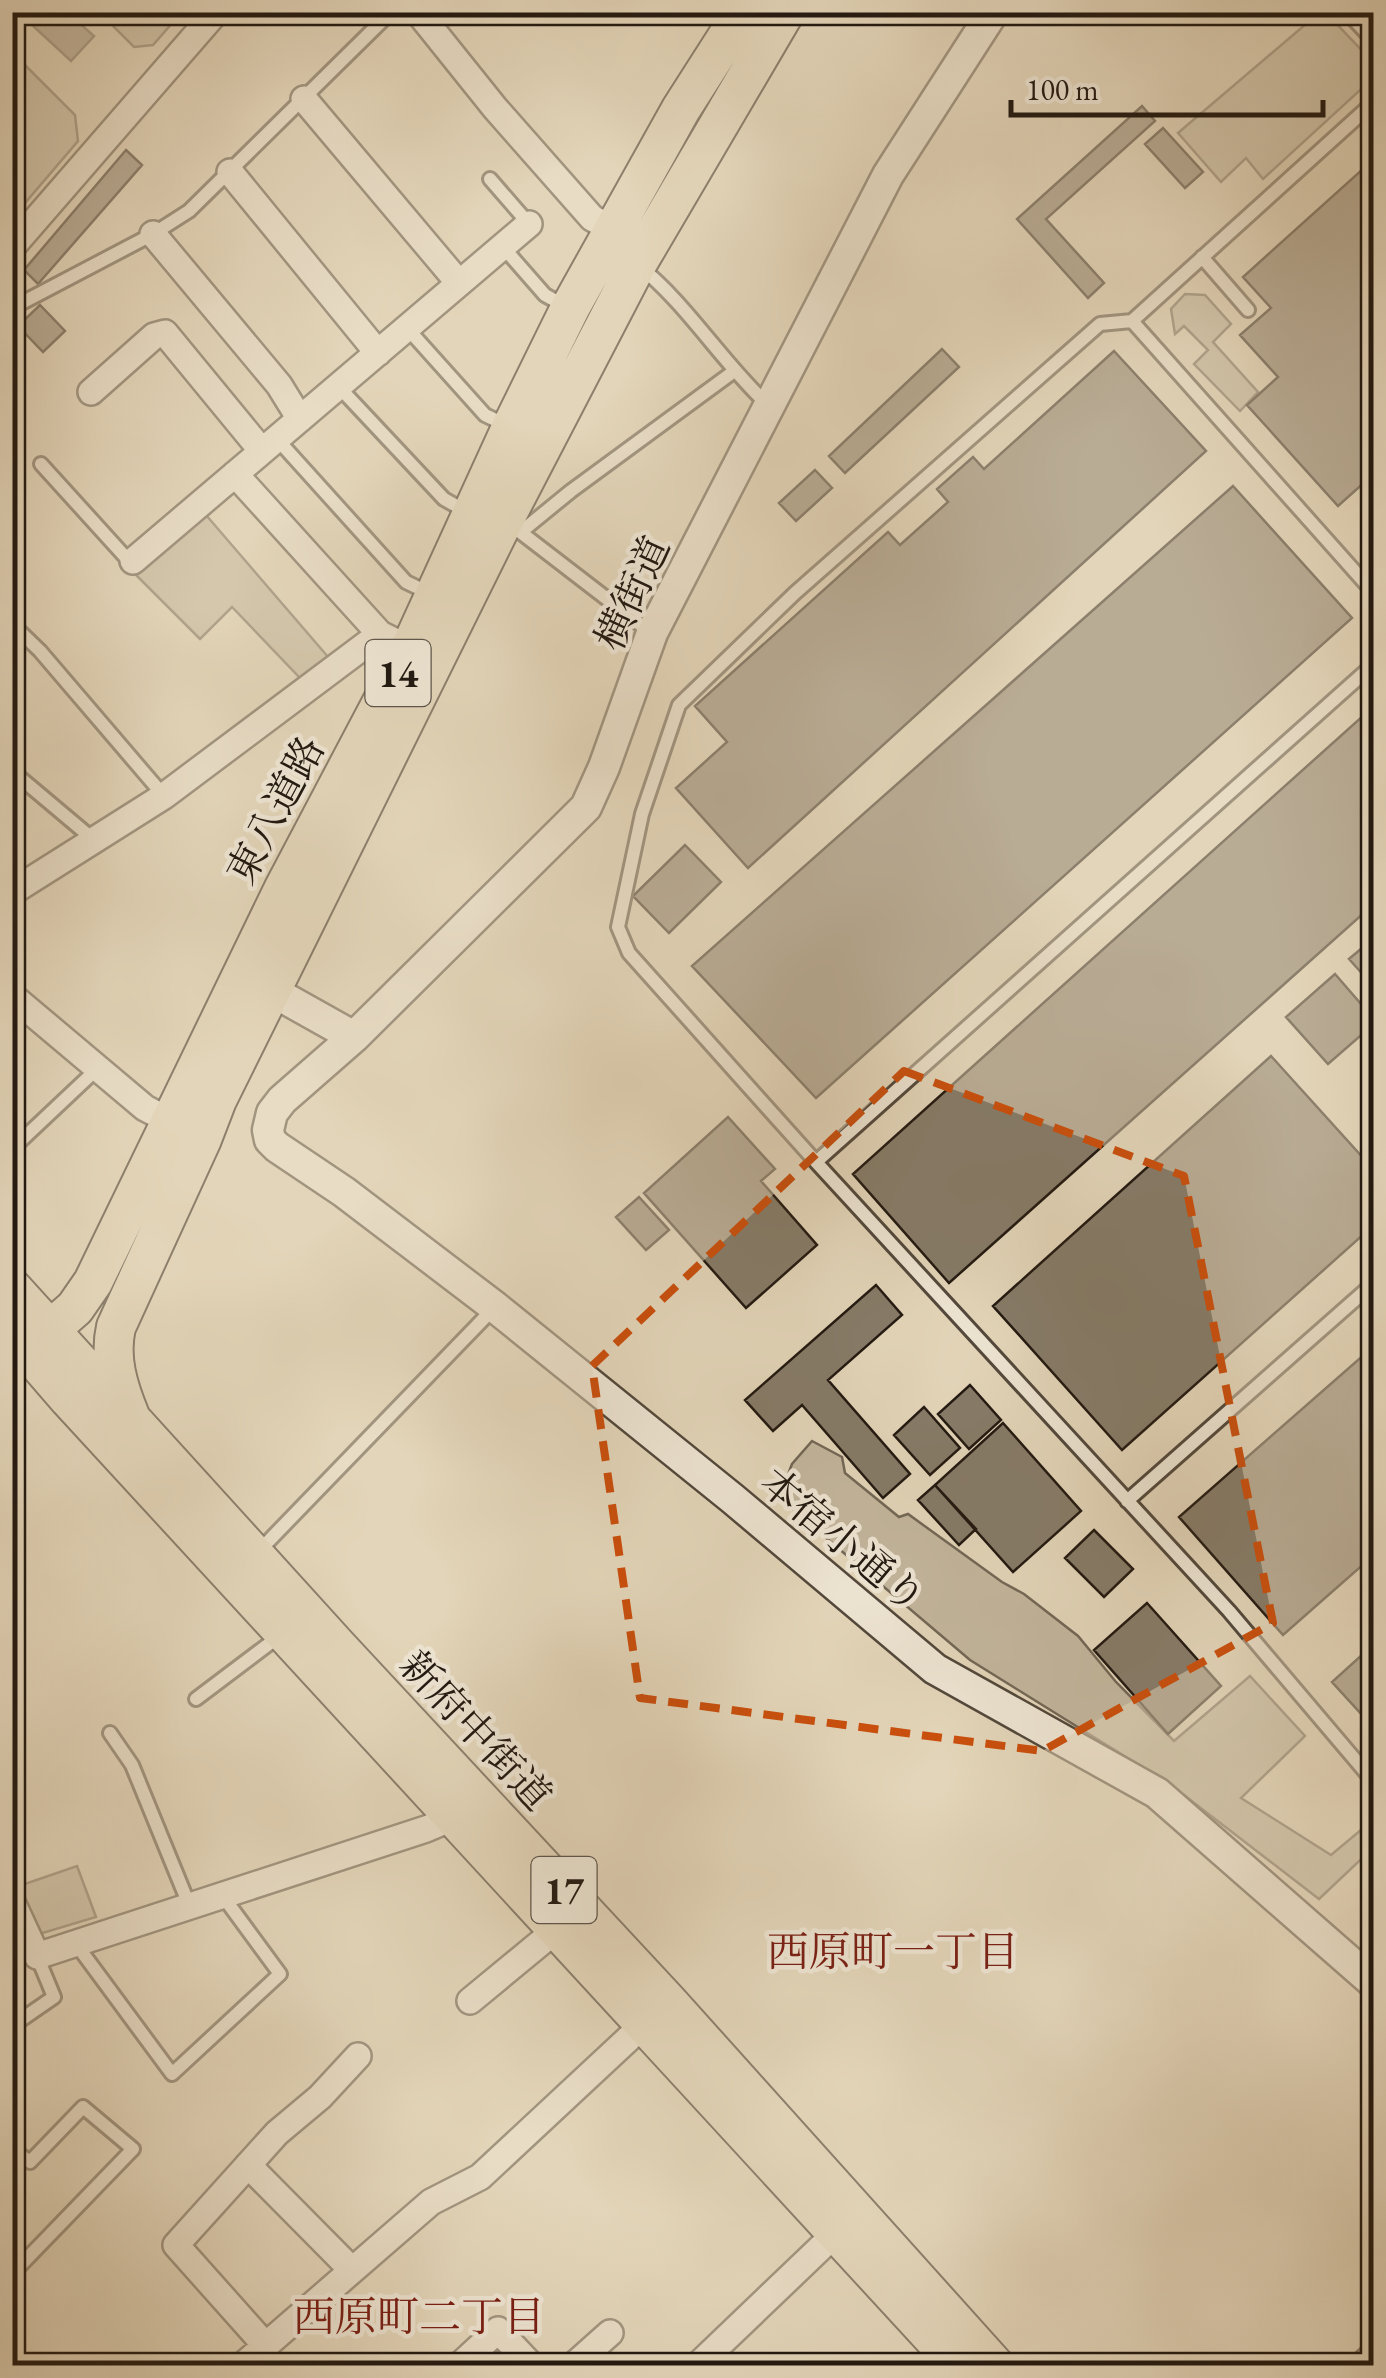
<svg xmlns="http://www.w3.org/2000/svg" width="1386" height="2378" font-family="'EB Garamond','Noto Serif JP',serif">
<rect width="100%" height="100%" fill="#e3d5b9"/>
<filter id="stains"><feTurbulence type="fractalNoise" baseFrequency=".002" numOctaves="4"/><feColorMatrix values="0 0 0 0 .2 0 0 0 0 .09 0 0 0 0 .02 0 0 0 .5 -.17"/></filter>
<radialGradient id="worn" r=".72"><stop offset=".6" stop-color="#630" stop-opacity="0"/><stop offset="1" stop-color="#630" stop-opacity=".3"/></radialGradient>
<path fill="#c2b59c" stroke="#726756" stroke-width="2.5" d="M1320 12 1326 13 1371 60 1369 82 1263 179 1246 158 1221 182 1178 133Z
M100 13H181L153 45 134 47Z
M13 53 75 115 78 141 13 217Z
M1185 294 1205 295 1231 324 1213 342 1258 392 1240 411 1194 364 1208 350 1184 326 1175 334 1171 309Z
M206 515 329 658 301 679 232 607 200 639 136 575Z
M812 1441 842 1457 845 1473 899 1517 908 1514 1002 1582 1024 1594 1078 1636 1116 1682 1174 1741 1250 1676 1305 1736 1241 1798 1331 1855 1373 1820V1848L1319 1899 1171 1785 970 1660 779 1498 792 1464Z
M77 1866 96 1917 36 1935 16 1887Z"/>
<path fill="#a19580" stroke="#6e6354" stroke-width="2.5" d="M19 13H68L94 36 71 61Z"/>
<path fill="#867b68" stroke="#221911" stroke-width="2.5" d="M1142 106 1155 121 1046 219 1104 283 1088 298 1017 219Z
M1163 128 1203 172 1185 188 1145 144Z
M126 150 142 165 38 284 24 270Z
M1374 159V487L1367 480 1338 506 1247 405 1278 377 1240 335 1271 308 1243 277Z
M40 305 65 331 43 352 18 326Z
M942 349 959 367 845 473 829 456Z
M1114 351 1206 451 748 868 676 788 727 742 695 706 888 532 900 545 948 502 937 489 973 457 984 469Z
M815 470 832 488 796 521 779 503Z
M1233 486 1352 618 816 1098 692 966Z
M1374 706V904L949 1283 853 1174Z
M685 845 721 882 669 933 633 896Z
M1374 938V987L1349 959Z
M1335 974 1374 1019V1024L1328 1064 1286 1017Z
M1271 1056 1374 1170V1225L1122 1450 993 1306Z
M728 1117 775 1169 761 1181 817 1245 746 1308 644 1193Z
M639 1197 669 1230 646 1250 616 1217Z
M876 1285 902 1315 828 1380 910 1474 883 1498 802 1405 773 1431 745 1400Z
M1374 1346V1555L1283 1635 1179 1517Z
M970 1385 1001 1420 969 1449 938 1414Z
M924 1407 960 1448 930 1475 894 1435Z
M1003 1423 1081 1511 1013 1572 935 1485Z
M935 1485 976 1529 959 1545 918 1500Z
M1094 1530 1133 1569 1104 1597 1065 1558Z
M1147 1603 1221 1686 1168 1734 1094 1650Z
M1374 1644V1728L1332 1682Z
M1374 2335V2366H1342Z"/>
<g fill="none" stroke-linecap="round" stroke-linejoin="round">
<g stroke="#52483b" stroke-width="18">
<path id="service" d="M1347 12 1374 41
M1374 102 1132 321 1100 324 795 593 679 705 642 814 618 927 629 953 816 1162 1229 1611 1374 1782
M490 179 529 224
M503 247 545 295 565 306
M1202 257 1248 310
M638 265C687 304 721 361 767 404
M12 308 153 234 189 211 391 12
M1132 321 1374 593
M407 328 485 415 508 426
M338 386 444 499 469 513
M277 439 406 582 433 595
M41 464 129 561H133
M515 528 650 632
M522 531 571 491 733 372
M12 624 40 651 164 796
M12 771 94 840
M12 1149 98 1068
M816 1162 1374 664
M1127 1501 1374 1283
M258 1552 494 1308
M196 1699 282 1634
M110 1733 132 1765 190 1907
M76 1944 172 2074 280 1974 222 1895
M12 2026 54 1997 37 1956
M12 2149 30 2162 83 2107 133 2149 12 2274"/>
</g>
<g stroke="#52483b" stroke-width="30">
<path id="minor" d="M418 12 495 108 592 218 612 229
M304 99 459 283
M230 172 378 353
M153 234 279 385 300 419
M12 247 216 12
M91 392 154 336 165 333 262 451
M235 474 380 634
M133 561 529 224
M12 892 164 796 380 634 410 649
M12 996 145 1108 170 1121
M12 1902 37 1956 426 1829 457 1816
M470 2001 556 1930
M248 2165 351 2269
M266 2346 176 2245 277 2133 320 2097 358 2056
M242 2366 431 2202 480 2177 656 2013
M459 2366 498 2330 532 2366
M573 2366 610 2333
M697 2366 837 2232"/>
</g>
<g stroke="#52483b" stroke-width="35">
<path id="tertiary" d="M993 12 888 175 652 633 604 767 586 807 354 1037 282 1100 272 1113 268 1130 270 1140 277 1147 344 1192 495 1307 733 1499 935 1669 1157 1793 1374 1983
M272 991 354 1037"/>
</g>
<g stroke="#221911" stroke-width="42">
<path id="primary" d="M12 1288 338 1647 668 2002 995 2366
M12 1333 69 1399C367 1721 662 2044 959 2366
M27 1350 75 1308 93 1282 284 888 410 649 511 428 570 308 681 109 743 12
M130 1416C118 1387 109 1358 116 1327L202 1139 217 1100 503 522 637 264 785 12"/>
</g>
<use href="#service" stroke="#ede4d2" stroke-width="12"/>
<use href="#minor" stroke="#ede4d2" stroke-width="25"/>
<use href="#tertiary" stroke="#ede4d2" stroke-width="30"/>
<use href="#primary" stroke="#e3d5b9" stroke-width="38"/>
</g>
<path d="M0 0H1386V2378H0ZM904 1071 1184 1176 1273 1623 1042 1751 640 1698 592 1366Z" fill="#e3d5b9" fill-opacity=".55" fill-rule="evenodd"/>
<path fill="none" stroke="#ca4f0d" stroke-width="8" stroke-dasharray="20 12" stroke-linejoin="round" d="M904 1071 1184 1176 1273 1623 1042 1751 640 1698 592 1366Z"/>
<g text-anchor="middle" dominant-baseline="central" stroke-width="9" stroke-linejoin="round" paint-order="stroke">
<g fill="#ede4d2" stroke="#5f564b" stroke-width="2.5">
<rect x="365.5" y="640" width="65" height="66" rx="8"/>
<rect x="531.5" y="1857" width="65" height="66" rx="8"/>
</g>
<g font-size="38" font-weight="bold" fill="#221911">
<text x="398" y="673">14</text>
<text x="564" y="1890">17</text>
</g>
<g font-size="40" fill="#221911" stroke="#ede4d2">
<text transform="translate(632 593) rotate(-65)">横街道</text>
<text transform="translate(275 810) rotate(-62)">東八道路</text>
<text transform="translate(843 1540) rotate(40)">本宿小通り</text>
<text transform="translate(476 1730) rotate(47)">新府中街道</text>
</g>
<g font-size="42" fill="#7a1f14" stroke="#ede4d2">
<text x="893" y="1951">西原町一丁目</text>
<text x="419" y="2316">西原町二丁目</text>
</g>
</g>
<rect width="1386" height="2378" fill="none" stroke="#e3d5b9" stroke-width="50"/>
<rect x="15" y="15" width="1356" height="2348" fill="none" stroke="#221911" stroke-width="5"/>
<rect x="25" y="25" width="1336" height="2328" fill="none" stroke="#221911" stroke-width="2.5"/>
<path d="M1011 100v15h312v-15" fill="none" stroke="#221911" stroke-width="5"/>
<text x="1026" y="100" font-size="30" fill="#221911" stroke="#ede4d2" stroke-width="8" paint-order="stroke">100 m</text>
<rect width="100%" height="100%" filter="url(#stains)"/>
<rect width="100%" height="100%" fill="url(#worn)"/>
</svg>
